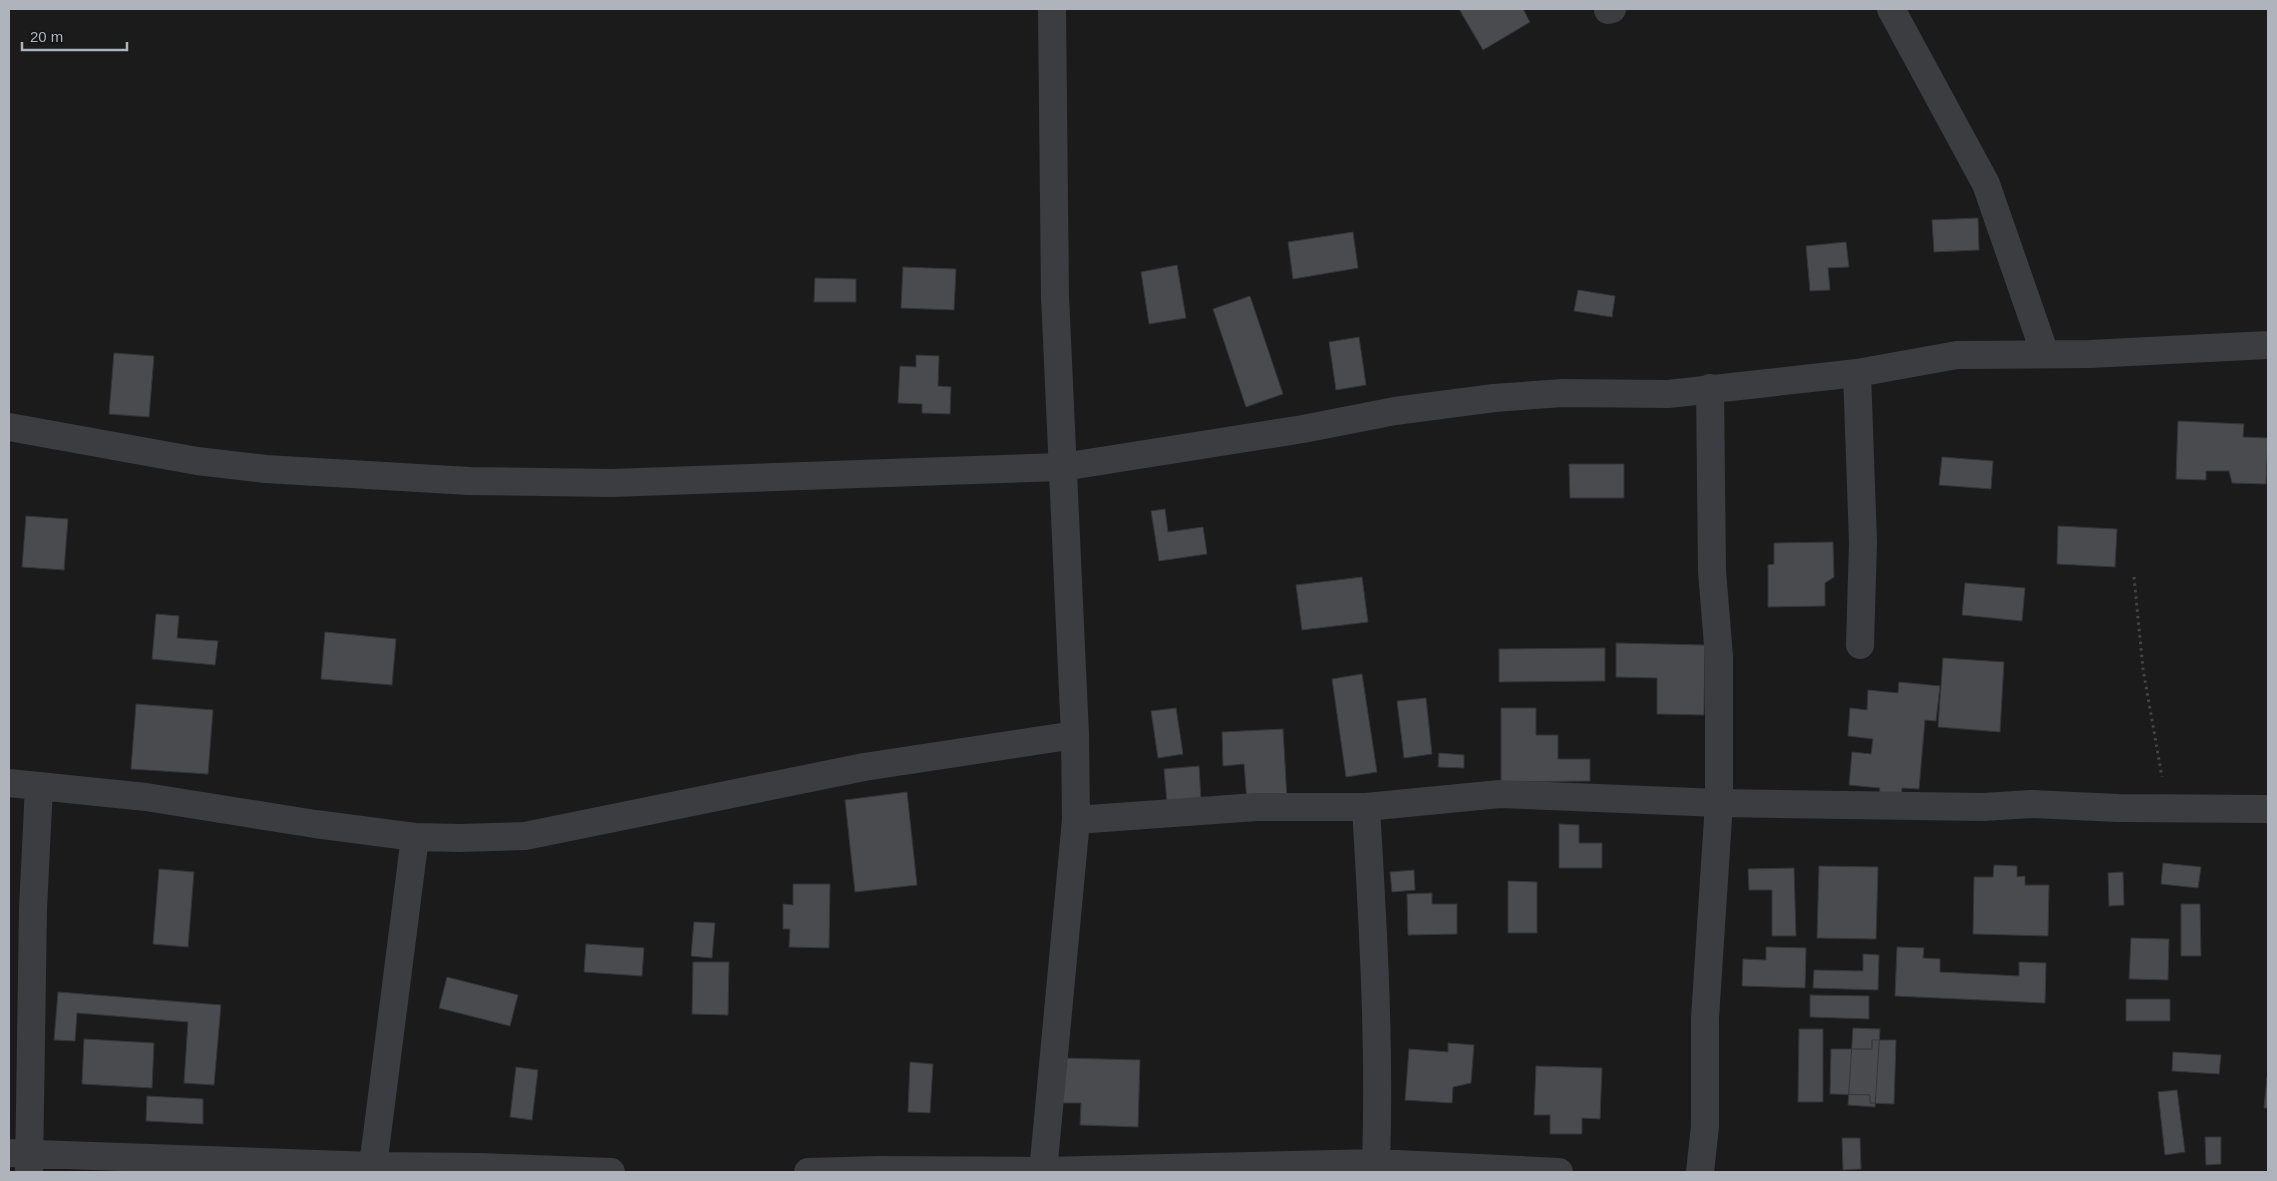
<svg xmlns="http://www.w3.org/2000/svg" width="2277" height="1181" font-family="Helvetica,sans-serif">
<rect width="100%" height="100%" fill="#1b1b1c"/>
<path fill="#4a4b4f" stroke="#353538" d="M1459 9H1523L1530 22 1483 50Z
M1978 218 1979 250 1934 252 1932 220Z
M1353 232 1358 268 1293 279 1288 242Z
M1846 242 1849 267 1828 268 1830 290 1810 291 1806 246Z
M1177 265 1186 318 1149 324 1141 272Z
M903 267 956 269 954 310 901 308Z
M815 278 856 279V302H814Z
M1578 290 1615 296 1612 317 1574 311Z
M1250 296 1283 394 1246 407 1213 309Z
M1359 337 1366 385 1336 390 1329 342Z
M114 353 154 356 149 417 109 414Z
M916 355 939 356 938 386 951 387 950 414 922 413V404L898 403 900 366 916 367Z
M2178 421 2244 424 2243 437 2268 438 2266 484 2232 483 2229 471H2206V480L2176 479Z
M1942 457 1993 461 1991 489 1939 485Z
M1569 464H1624V498H1570Z
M1165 509 1168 532 1203 527 1207 554 1159 561 1151 511Z
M26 516 68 519 64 570 22 567Z
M2058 526 2117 529 2115 567 2057 564Z
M1833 542 1834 577 1825 583V606L1768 607V565L1774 564V543Z
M1362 577 1368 622 1302 630 1296 585Z
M1965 583 2025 588 2022 621 1962 615Z
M156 614 179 616 177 638 218 641 215 665 152 659Z
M325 632 396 639 392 685 321 679Z
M1616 643 1705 645 1704 715 1657 714V678L1616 677Z
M1605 648V681L1499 682V649Z
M1943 658 2004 662 2000 732 1938 727Z
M1362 674 1377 772 1346 777 1332 679Z
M1899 682 1940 686 1936 721 1925 720 1919 789 1902 788 1901 800 1879 798 1880 788 1849 785 1852 752 1871 754 1873 739 1848 736 1850 708 1867 710 1868 690 1898 693Z
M1426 698 1432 754 1404 758 1397 701Z
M136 704 213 710 208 774 131 769Z
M1176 708 1183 754 1158 758 1151 711Z
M1501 708H1536V735H1558V759H1590V781L1501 782Z
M1283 729 1287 799 1247 801 1244 764 1223 766 1222 732Z
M1439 753 1464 755V768L1438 767Z
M1199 766 1201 800 1167 803 1164 769Z
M907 792 917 885 855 892 845 800Z
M1559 824 1579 825V843H1602V868H1559Z
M2163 863 2201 867 2198 888 2161 884Z
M1994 865 2017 866V877L2025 876V885H2049L2048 936 1973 934 1974 877H1993Z
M1819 866 1878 867 1876 939 1817 938Z
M1794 868 1796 936H1772V890H1749L1748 869Z
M159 869 194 872 188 947 153 944Z
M1414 870 1415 890 1392 892 1390 872Z
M2123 872 2124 905 2109 906 2108 873Z
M1508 881 1537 882V933H1508Z
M793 884H830L829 948 789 947 790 929H783V904L793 905Z
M1432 893V904H1457V934L1408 935 1407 894Z
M2181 904H2200L2201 956H2181Z
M694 922 715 923 712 958 691 956Z
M2131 938 2169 939 2168 980 2129 979Z
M586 944 644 948 642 976 584 972Z
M1766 947 1806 948 1805 988 1742 986 1743 959 1766 960Z
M1897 947 1924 948 1923 958 1940 959V972L2019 976V962L2046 963 2045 1003 1895 996Z
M1863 954 1879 955 1878 990 1813 988 1814 970 1863 971Z
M693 962H729L728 1015 692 1014Z
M447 977 518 995 510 1026 439 1008Z
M58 992 221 1005 214 1085 184 1083 188 1022 77 1013 75 1041 54 1040Z
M1810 995 1869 996V1019L1810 1017Z
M2126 999H2170V1021H2126Z
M1853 1028 1880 1029 1875 1107 1848 1105Z
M1799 1029H1823V1102H1798Z
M84 1039 154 1043 152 1088 82 1084Z
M1872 1040H1896L1894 1104 1870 1103V1095L1830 1094 1831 1049H1872Z
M1448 1043 1474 1045 1471 1083 1453 1087 1452 1103 1405 1100 1409 1049 1448 1052Z
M2173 1052 2221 1055 2219 1074 2172 1071Z
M1063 1058 1140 1060 1138 1127 1080 1125 1081 1103H1062Z
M910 1062 933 1064 930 1113 908 1112Z
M1536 1066 1602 1068 1600 1119 1582 1118V1134H1550V1115H1534Z
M516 1067 538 1070 532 1120 510 1117Z
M2267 1077H2268V1108H2264Z
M2177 1090 2185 1152 2165 1155 2158 1092Z
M147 1096 203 1099V1124L146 1121Z
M2205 1137H2221V1164L2206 1165Z
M1842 1138H1860L1861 1169 1843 1170Z"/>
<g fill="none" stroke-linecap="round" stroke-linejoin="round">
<path stroke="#424448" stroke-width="3" stroke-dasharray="2.5 4" stroke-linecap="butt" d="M2134 577 2143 669 2162 777"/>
<path stroke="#3c3d41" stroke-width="28" d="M1891 9 1986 184 2045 354
M1608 10 1612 9
M1857 373 1863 542 1860 645
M9 427 197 461 266 469 469 481 612 483 859 474 1063 467 1303 429 1395 411 1494 398 1563 393 1668 394 1857 373 1957 355 2090 354 2268 345
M9 783 146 797 315 824 415 837 460 838 525 836 864 767 1075 735
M1366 807C1373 926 1380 1044 1376 1163
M1076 820 1256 807H1366L1500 794 1719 803 1983 807 2031 804 2118 808 2268 809
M9 1153 373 1166 480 1167 611 1172
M373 1166 415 837
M29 1172 33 908 39 787
M808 1172 880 1170 1043 1171 1376 1163 1559 1172
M1043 1172 1076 820 1075 735 1055 296 1052 9
M1700 1172 1705 1126V1018L1719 803V657L1712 571 1710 388"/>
</g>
<rect width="2277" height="1181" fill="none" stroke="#afb3bb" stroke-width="20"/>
<path d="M22 42v8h105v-8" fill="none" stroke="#afb3bb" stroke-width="2.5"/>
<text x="30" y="42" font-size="15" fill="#afb3bb" stroke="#161618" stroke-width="4" paint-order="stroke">20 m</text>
</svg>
